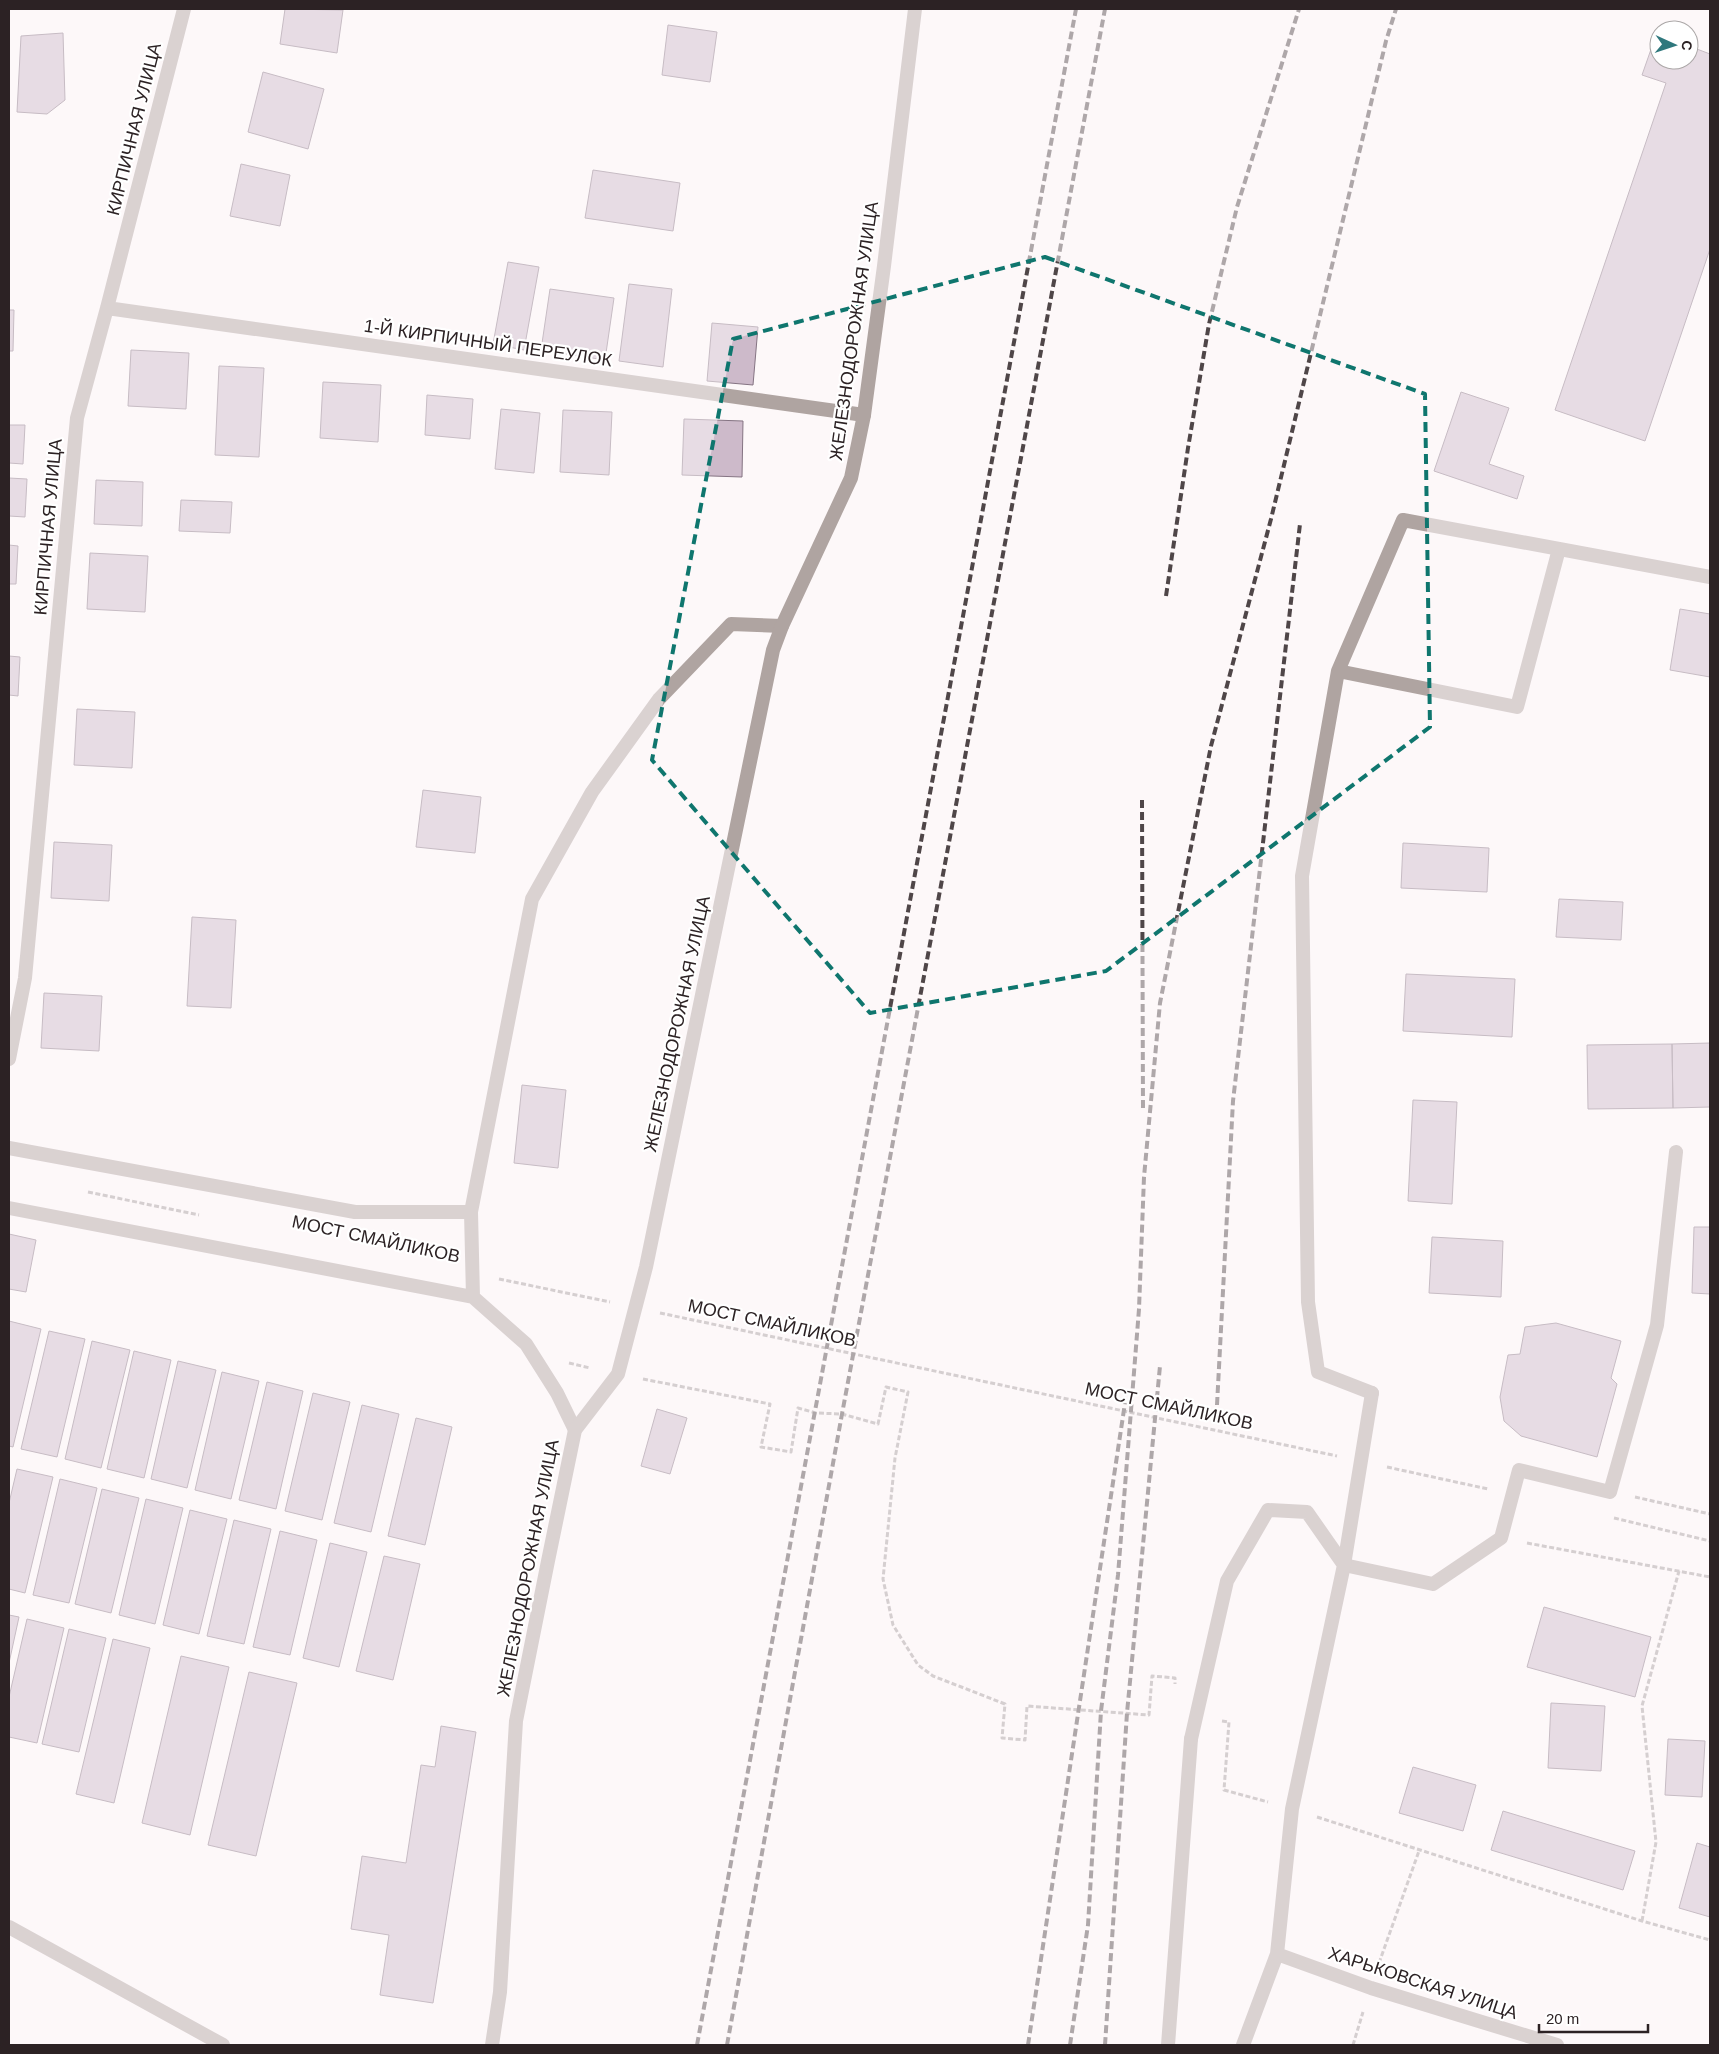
<svg xmlns="http://www.w3.org/2000/svg" width="1719" height="2054" font-family="Arial,sans-serif">
<rect width="100%" height="100%" fill="#fdf8f9"/>
<path fill="#cdbaca" stroke="#857483" d="M285 9 343 10 337 53 280 44Z
M668 25 717 32 710 82 662 75Z
M63 33 65 100 47 114 17 112 21 36Z
M1656 35 1659 36V60H1689V46L1710 54V249L1645 441 1555 410 1666 83 1642 75Z
M263 72 324 89 308 149 248 132Z
M241 164 290 175 280 226 230 216Z
M593 170 680 183 673 231 585 218Z
M508 262 539 267 524 350 493 344Z
M629 284 672 289 663 367 619 361Z
M550 289 614 298 605 360 541 350Z
M9 310H14L13 351H9Z
M712 323 758 327 753 385 707 381Z
M131 350 189 353 186 409 128 406Z
M219 366 264 368 259 457 215 455Z
M323 382 381 385 378 442 320 438Z
M1461 392 1509 408 1489 464 1524 476 1517 499 1434 471Z
M427 395 473 399 470 439 425 435Z
M501 409 540 413 534 473 495 469Z
M563 410 612 412 609 475 560 472Z
M684 419 743 421 742 477 682 475Z
M9 425H25L23 464 9 463Z
M9 478 27 479 25 517 9 516Z
M96 480 143 482 142 526 94 524Z
M181 500 232 502 230 533 179 531Z
M9 545 18 546 16 584H9Z
M90 553 148 556 145 612 87 609Z
M1680 609 1710 614V677L1670 670Z
M9 656 20 657 18 696 9 695Z
M77 709 135 712 132 768 74 765Z
M423 790 481 797 475 853 416 847Z
M54 842 112 845 109 901 51 898Z
M1403 843 1489 848 1487 892 1401 888Z
M1559 899 1623 902 1621 940 1556 937Z
M192 917 236 920 231 1008 187 1006Z
M1406 974 1515 979 1512 1037 1403 1031Z
M44 993 102 996 99 1051 41 1048Z
M1710 1043V1107L1673 1108 1672 1044Z
M1672 1044 1673 1108 1588 1109 1587 1045Z
M522 1085 566 1090 558 1168 514 1163Z
M1413 1100 1457 1102 1452 1204 1408 1201Z
M1694 1227H1710V1294L1692 1293Z
M9 1234 36 1240 26 1292 9 1289Z
M1432 1237 1503 1241 1501 1297 1429 1293Z
M9 1321 41 1329 13 1447 9 1446Z
M1556 1323 1621 1341 1611 1378 1617 1384 1597 1457 1521 1436 1504 1421 1500 1397 1508 1355 1520 1354 1525 1327Z
M49 1331 85 1339 57 1457 21 1449Z
M92 1341 130 1350 101 1468 65 1459Z
M134 1351 171 1360 144 1478 107 1469Z
M178 1361 216 1370 187 1488 151 1479Z
M222 1372 259 1381 231 1499 195 1490Z
M267 1382 303 1391 276 1509 239 1500Z
M313 1393 350 1402 322 1520 285 1511Z
M362 1405 399 1414 371 1532 334 1523Z
M657 1409 687 1418 670 1474 641 1466Z
M416 1418 452 1427 425 1545 388 1536Z
M17 1469 53 1477 25 1593 9 1589V1503Z
M60 1479 97 1488 69 1603 33 1595Z
M102 1489 139 1498 111 1613 75 1604Z
M146 1499 183 1508 155 1624 119 1615Z
M190 1510 227 1519 199 1634 163 1625Z
M234 1520 271 1529 244 1644 207 1636Z
M280 1531 317 1540 290 1655 253 1647Z
M330 1543 367 1552 339 1667 303 1658Z
M384 1556 420 1564 393 1680 356 1671Z
M1544 1607 1651 1637 1635 1697 1527 1667Z
M9 1615 19 1617 9 1663Z
M27 1619 64 1628 37 1743 9 1737V1697Z
M69 1629 106 1638 79 1752 42 1744Z
M113 1639 150 1648 114 1803 76 1794Z
M181 1656 229 1667 190 1835 142 1823Z
M249 1672 297 1683 256 1856 208 1845Z
M1551 1703 1605 1706 1601 1771 1548 1768Z
M441 1726 476 1732 433 2003 380 1995 389 1935 351 1929 362 1856 406 1863 421 1765 435 1767Z
M1668 1739 1705 1741 1702 1797 1665 1795Z
M1413 1767 1476 1785 1463 1831 1399 1813Z
M1503 1811 1635 1851 1623 1890 1491 1850Z
M1697 1843 1710 1847V1917L1679 1908Z"/>
<g fill="none" stroke-linecap="round" stroke-linejoin="round">
<path stroke="#a49d9e" stroke-width="3" stroke-dasharray="5 2.5" stroke-linecap="butt" d="M88 1192 199 1215
M499 1279 610 1302
M660 1313 1337 1456
M569 1363 590 1368
M643 1379 770 1404 761 1447 791 1452 798 1408 816 1413 842 1414 878 1424 886 1387 908 1392 895 1458 883 1579 893 1625 918 1665 933 1676 1005 1704 1002 1738 1025 1740 1027 1706 1149 1715 1152 1676 1175 1678V1684
M1387 1467 1488 1489
M1635 1497 1710 1514
M1614 1518 1710 1541
M1527 1543 1710 1577
M1222 1721 1229 1722 1224 1790 1268 1802
M1317 1817 1642 1921 1710 1940
M1642 1921 1656 1842 1642 1706 1679 1571
M1379 1963 1419 1851
M1353 2045 1363 2012"/>
<path stroke="#afa4a1" stroke-width="14" d="M1338 671 1517 707 1559 549
M9 1148 355 1212H471
M9 1208 473 1297
M1372 1393 1318 1372 1308 1302 1302 876 1338 671 1403 520 1710 577
M575 1430 557 1393 526 1344 473 1297 471 1212 532 899 592 792 659 699 731 624 782 626
M1344 1565 1433 1584 1501 1538 1519 1470 1610 1492 1657 1325 1676 1152
M1168 2045 1191 1739"/>
<path stroke="#afa4a1" stroke-width="14" d="M107 308 864 415
M9 1059 25 978 77 418 107 308 184 9
M1191 1739 1227 1581 1268 1510 1307 1512 1344 1565
M1277 1954 1371 1988 1557 2045
M1243 2045 1277 1954 1292 1809 1344 1565 1372 1393"/>
<path stroke="#afa4a1" stroke-width="14" d="M9 1927 223 2045
M492 2045 500 1992 516 1721 548 1561 575 1430 618 1374 646 1267 773 650 782 626 851 478 864 415 884 266 915 9"/>
<path stroke="#4f4648" stroke-width="4" stroke-dasharray="8 4" stroke-linecap="butt" d="M1166 596 1188 448 1209 324 1237 207 1299 9
M1142 800 1143 1112
M1217 1405 1233 1101 1300 524
M697 2045 1076 9
M727 2045 842 1414 1105 9
M1028 2045 1125 1403
M1070 2045 1088 1925 1101 1711 1118 1575 1139 1309 1144 1177 1160 1003 1211 746 1271 519 1386 41 1396 9
M1105 2045 1127 1713 1160 1366"/>
</g>
<path d="M0 0H1719V2054H0ZM1045 257 1425 394 1430 727 1106 971 870 1013 652 760 733 339Z" fill="#fdf8f9" fill-opacity=".55" fill-rule="evenodd"/>
<path fill="none" stroke="#0f766e" stroke-width="4" stroke-dasharray="10 6" stroke-linejoin="round" d="M1045 257 1425 394 1430 727 1106 971 870 1013 652 760 733 339Z"/>
<g text-anchor="middle" dominant-baseline="central" stroke-width="4.5" stroke-linejoin="round" paint-order="stroke">
<g font-size="18" fill="#2c2224" stroke="#fff">
<text transform="translate(134 129) rotate(-76)">КИРПИЧНАЯ УЛИЦА</text>
<text transform="translate(854 331) rotate(-82)">ЖЕЛЕЗНОДОРОЖНАЯ УЛИЦА</text>
<text transform="translate(488 343) rotate(8)">1-Й КИРПИЧНЫЙ ПЕРЕУЛОК</text>
<text transform="translate(48 527) rotate(-85)">КИРПИЧНАЯ УЛИЦА</text>
<text transform="translate(677 1024) rotate(-78)">ЖЕЛЕЗНОДОРОЖНАЯ УЛИЦА</text>
<text transform="translate(376 1239) rotate(12)">МОСТ СМАЙЛИКОВ</text>
<text transform="translate(772 1323) rotate(12)">МОСТ СМАЙЛИКОВ</text>
<text transform="translate(1169 1406) rotate(12)">МОСТ СМАЙЛИКОВ</text>
<text transform="translate(528 1568) rotate(-79)">ЖЕЛЕЗНОДОРОЖНАЯ УЛИЦА</text>
<text transform="translate(1423 1983) rotate(18)">ХАРЬКОВСКАЯ УЛИЦА</text>
</g>
</g>
<rect width="1719" height="2054" fill="none" stroke="#2c2224" stroke-width="20"/>
<g transform="translate(1674 45) rotate(93)"><circle r="24" fill="#ffffff" stroke="#aba7a7"/>
<path d="M0-4L9 19L0 12L-9 19Z" fill="#2f787d"/>
<text y="-8" font-size="14" font-weight="bold" text-anchor="middle" fill="#2c2224">С</text>
</g>
<path d="M1539 2024v8h109v-8" fill="none" stroke="#2c2224" stroke-width="2.5"/>
<text x="1546" y="2024" font-size="15" fill="#2c2224" stroke="#ffffff" stroke-width="4" paint-order="stroke">20 m</text>
</svg>
